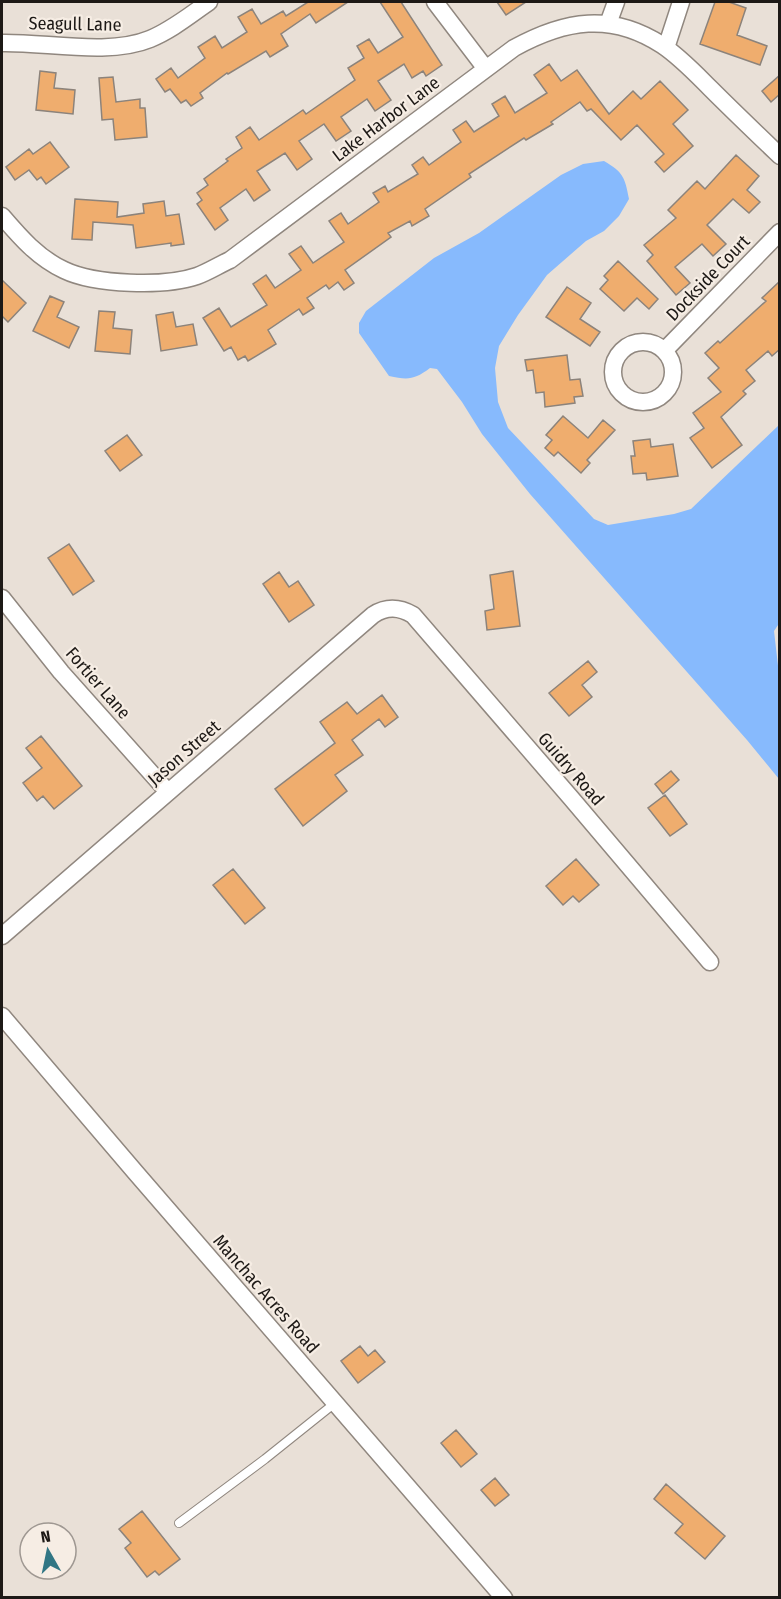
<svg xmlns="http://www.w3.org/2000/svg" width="781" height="1599" font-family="'Fira Sans Condensed',sans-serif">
<rect width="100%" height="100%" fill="#e9e0d7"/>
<path fill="#87bafd" d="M604 161C623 172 625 177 629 199L619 216 604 231 586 241 547 275 518 315 499 346 495 368 498 402 508 428 594 519 608 525 674 514 691 509 779 425 780 622 774 631 780 683 779 779 747 740 530 494 482 434 462 402 437 369 430 368C414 380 408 380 389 376L359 333V323L366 311 434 258 479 233 561 175 583 164Z"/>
<path fill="#efad6e" stroke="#8c837b" stroke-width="1.5" d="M308 2H348L316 23 310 14 281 34 288 46 270 57 266 51 228 74 227 73 200 93 203 98 191 106 186 100 181 103 170 89 165 92 156 79 171 68 178 78 205 58 198 47 215 36 222 48 247 32 238 17 252 9 261 24 283 11 286 16Z
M380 2H401L442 65 426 76 423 71 412 78 404 64 378 81 391 100 375 111 367 99 341 117 351 131 336 141 324 124 299 141 312 159 297 170 285 153 257 171 270 190 254 201 246 189 220 208 228 220 215 230 197 204 202 200 197 193 208 185 204 179 228 161 226 159 242 148 236 137 250 127 259 140 303 110 306 114 355 80 348 68 364 58 357 46 369 39 378 53 403 37Z
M497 2H526L506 15Z
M715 2H729L746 8 737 35 767 46 760 65 700 44Z
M549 64 561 81 577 70 609 114 633 91 641 99 660 81 688 110 673 124 693 146 664 172 655 162 664 154 637 125 621 140 591 109 587 111 580 102 551 122 553 124 526 140 524 138 469 174 471 177 425 209 429 216 412 226 410 221 388 233 391 237 345 270 354 283 344 290 338 282 329 289 326 285 307 298 314 308 303 315 299 309 268 330 276 344 248 361 245 356 238 360 231 347 224 351 203 318 219 308 231 327 267 305 253 284 266 275 275 288 301 270 289 254 301 246 313 263 344 242 329 221 341 213 348 224 379 202 373 193 385 186 388 192 418 174 412 165 423 157 429 165 461 142 453 130 466 121 474 132 499 116 492 104 505 96 515 113 547 93 534 75Z
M40 71 56 73 54 88 75 90 73 114 36 110Z
M780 75V94L771 102 762 91Z
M113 77 116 102 140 99V108H145L147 137 115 140 113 119 102 120 99 78Z
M50 142 69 167 46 184 41 177 37 180 29 170 15 180 6 167 29 149 33 154Z
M736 155 759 176 747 190 760 202 749 213 733 199 707 225 726 244 713 256 702 244 675 267 690 283 676 295 647 261 653 255 644 245 676 218 668 210 697 181 705 189Z
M75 199 118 202 117 217 144 213 143 204 164 201 166 216 179 214 184 244 171 246V243L136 248 133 225 93 222 92 240 72 239Z
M618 261 658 299 649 309 637 298 624 311 600 289 608 280 604 276Z
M2 280 26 303 8 322 2 316Z
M780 281V349L772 356 768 351 746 370 755 381 743 391 746 394 721 417 742 445 712 468 690 438 704 428 693 413 721 392 708 378 719 368 705 353 718 341 720 343 766 301 762 298Z
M567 287 591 303 580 319 600 332 590 346 546 317Z
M50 296 64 302 57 317 79 327 69 348 33 331Z
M99 311 115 312 113 328 132 330 130 354 95 351Z
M173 312 176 327 193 324 197 345 161 351 156 315Z
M567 355 570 380 580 379 583 396 574 397 575 403 545 407 544 392 536 393 533 370 527 371 525 360Z
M563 416 588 438 603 420 615 430 587 460 590 463 581 473 558 452 554 456 545 448 552 440 546 435Z
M127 435 142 455 120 471 105 451Z
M650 439 651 447 673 444 678 476 647 480 646 473 633 474 631 456H635L633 441Z
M69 544 94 581 73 595 48 558Z
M513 571 520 626 487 630 485 611 494 609 490 575Z
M279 572 289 587 298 581 314 605 289 622 263 584Z
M588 661 597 672 582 685 592 697 569 716 549 693Z
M382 695 398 717 385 727 379 719 352 740 363 755 335 775 347 791 303 826 275 789 335 743 320 722 347 702 357 714Z
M41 736 82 786 54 809 43 796 37 801 23 783 42 768 26 748Z
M671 771 679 780 663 794 655 784Z
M665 795 687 824 670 836 648 808Z
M576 859 599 885 579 902 573 896 563 905 546 886Z
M233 869 265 908 245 924 213 885Z
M360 1346 368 1356 375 1350 385 1362 358 1383 341 1361Z
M456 1430 477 1454 461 1467 441 1443Z
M495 1478 509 1495 495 1506 481 1490Z
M666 1484 725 1536 705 1559 675 1533 683 1524 654 1499Z
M142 1511 180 1559 159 1575 155 1571 147 1577 125 1548 131 1543 119 1529Z"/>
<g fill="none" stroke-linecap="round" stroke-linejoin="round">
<g stroke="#90877f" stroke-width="10">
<path id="service" d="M179 1523 265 1459 335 1403"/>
</g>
<g stroke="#90877f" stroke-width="19">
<path id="minor" d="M435 2 486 69
M608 24 616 2
M2 43C46 42 109 56 150 39 172 30 190 15 209 2
M666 48 681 2
M2 216C20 237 38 258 64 270 95 285 165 287 197 276 208 272 219 265 230 260L514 48C565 20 611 12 662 45 680 57 695 73 710 88 733 111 756 133 780 156
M613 372a30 30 0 1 1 60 0a30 30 0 1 1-60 0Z
M665 350 780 232
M2 598 61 672 168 792
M2 936 373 615C387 606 399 607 413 615L571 798 710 962
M2 1016 136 1173 504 1598"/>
</g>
<use href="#service" stroke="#fff" stroke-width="8"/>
<use href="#minor" stroke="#fff" stroke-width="16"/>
</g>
<g text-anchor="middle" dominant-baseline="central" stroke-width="4.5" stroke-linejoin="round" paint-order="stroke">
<g font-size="18" fill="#1d1916" stroke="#f6ede4">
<text transform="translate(75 24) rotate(1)">Seagull Lane</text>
<text transform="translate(386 119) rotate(-37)">Lake Harbor Lane</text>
<text transform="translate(708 278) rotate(-46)">Dockside Court</text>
<text transform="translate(98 683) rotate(49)">Fortier Lane</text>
<text transform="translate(184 753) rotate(-41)">Jason Street</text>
<text transform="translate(571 769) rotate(49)">Guidry Road</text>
<text transform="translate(266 1294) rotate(49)">Manchac Acres Road</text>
</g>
</g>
<rect width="781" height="1599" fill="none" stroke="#1d1916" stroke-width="6"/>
<g transform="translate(48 1551) rotate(351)"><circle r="28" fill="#f6ede4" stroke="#9f9892" stroke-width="1.5"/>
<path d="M0-4.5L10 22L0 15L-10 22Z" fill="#317684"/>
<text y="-9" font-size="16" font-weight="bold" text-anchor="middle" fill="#1d1916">N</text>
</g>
</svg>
